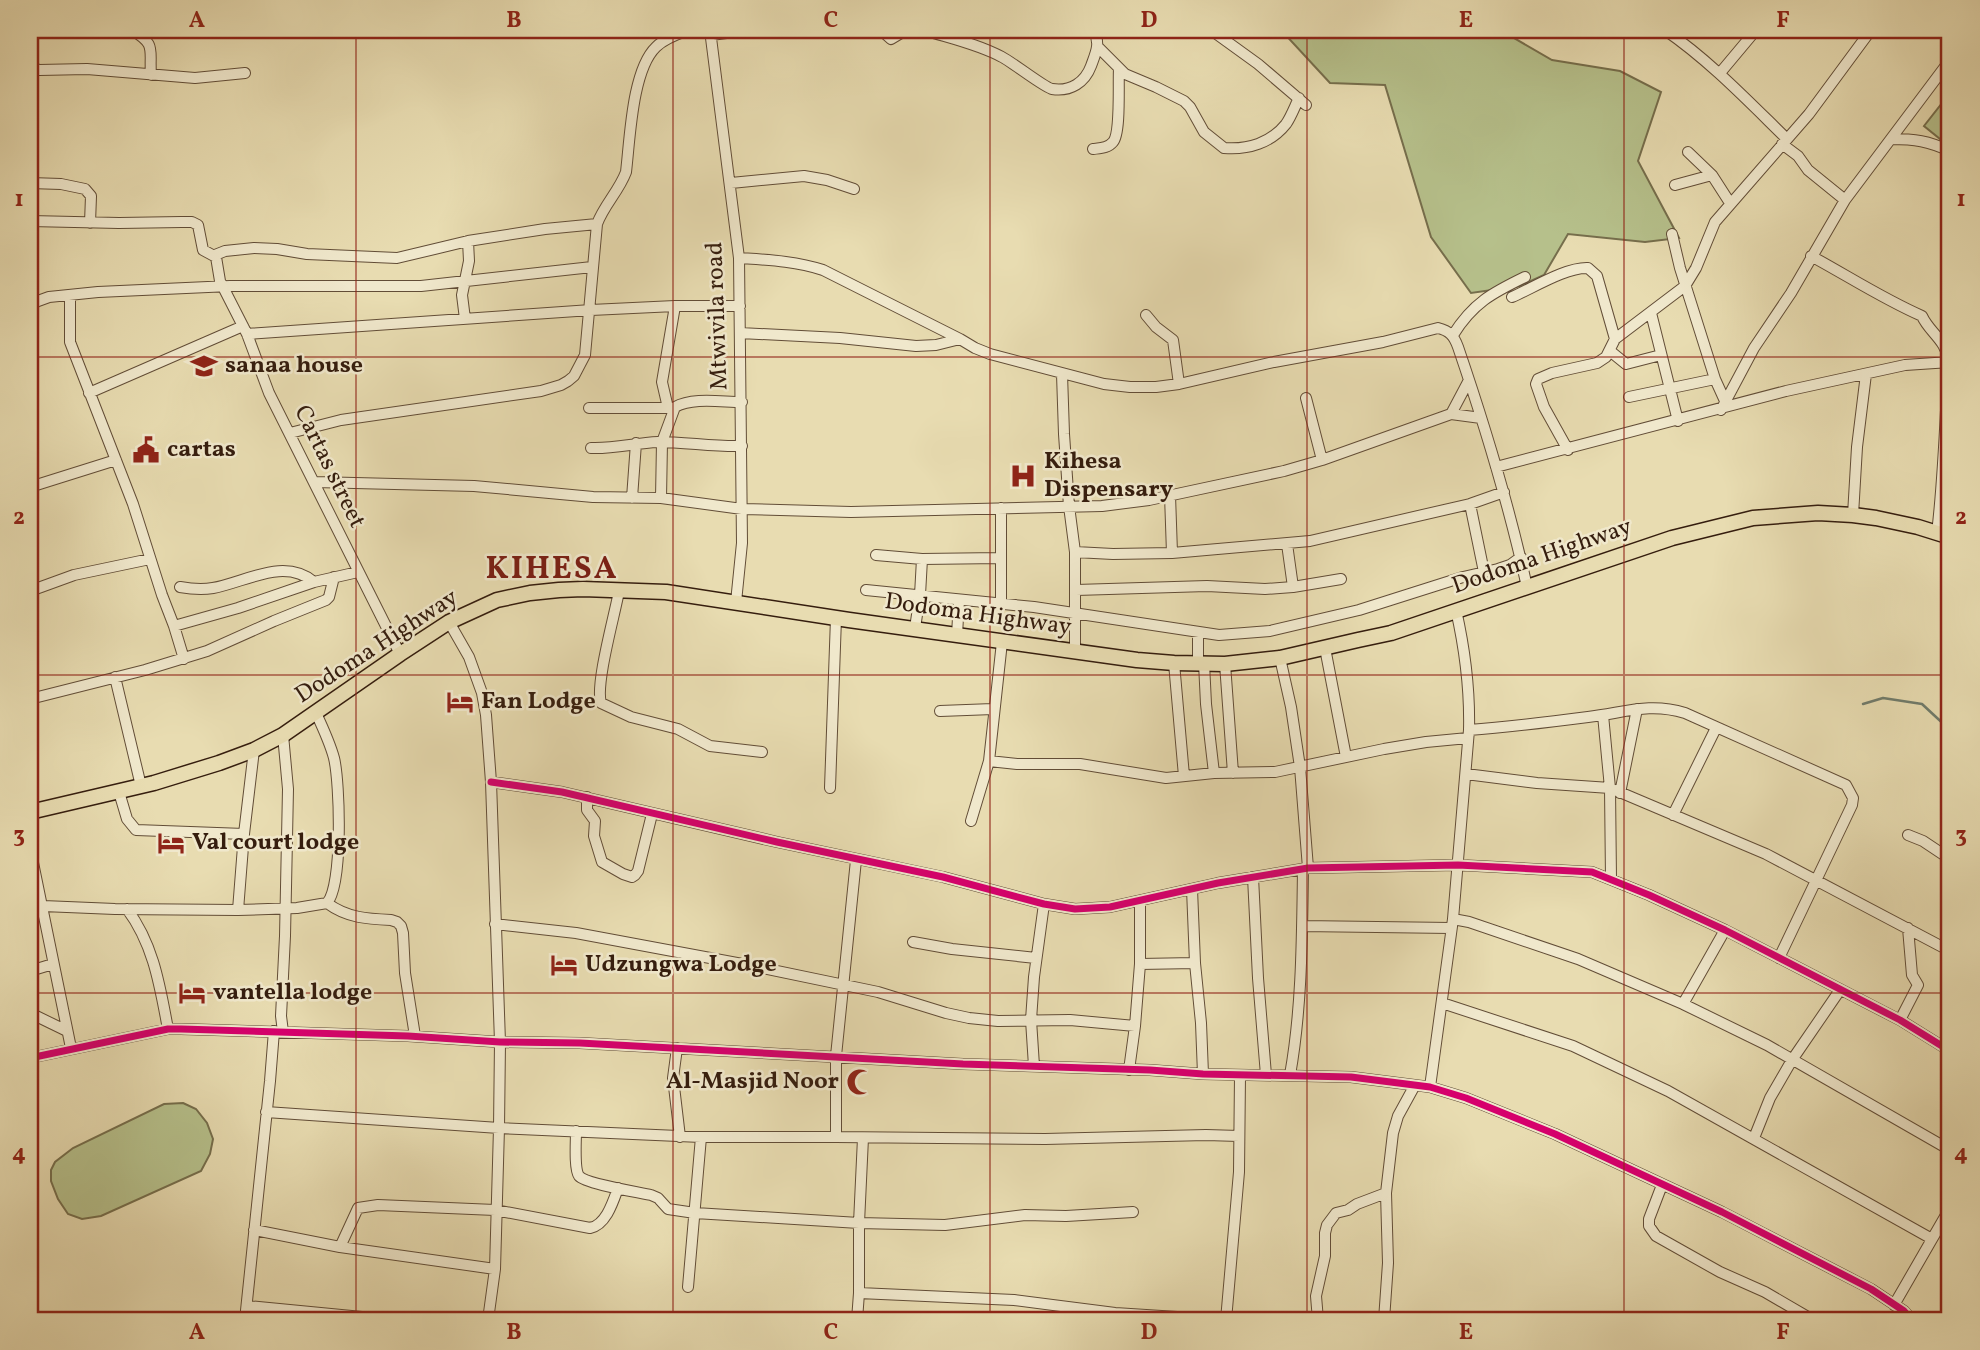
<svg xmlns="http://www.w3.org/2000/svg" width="1980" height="1350" font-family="Vollkorn,serif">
<rect width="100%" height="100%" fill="#e8dcb1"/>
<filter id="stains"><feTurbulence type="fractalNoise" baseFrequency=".00286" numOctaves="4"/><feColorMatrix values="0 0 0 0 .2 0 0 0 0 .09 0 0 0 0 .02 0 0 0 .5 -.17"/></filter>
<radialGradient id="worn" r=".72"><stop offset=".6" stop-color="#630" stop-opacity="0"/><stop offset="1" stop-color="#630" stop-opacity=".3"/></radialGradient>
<path fill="#b6c08b" stroke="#766e4c" stroke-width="2" d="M1281 30H1500L1552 60 1620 71 1661 92 1638 161 1679 238 1645 242 1568 234 1544 275 1520 286 1471 293 1431 237 1385 85 1330 83Z
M1950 93V136L1945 143 1924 126Z
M183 1103 196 1109 207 1123 213 1139 210 1154 201 1171 101 1216 82 1219 68 1214 58 1199 51 1181V1170L55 1162 73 1148 164 1104Z"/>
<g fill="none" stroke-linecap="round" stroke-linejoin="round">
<path stroke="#707c6c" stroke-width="2.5" d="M1863 704 1883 698 1922 704 1950 730"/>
<g stroke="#624d37" stroke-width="12">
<path id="minor" d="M132 30C157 45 149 49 151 75
M710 30 739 258 742 543 736 602
M881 30 891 39 906 30
M924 30C949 38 978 44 1002 57 1012 62 1045 88 1052 89 1071 92 1085 82 1091 66 1096 52 1101 43 1093 30
M1211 30 1258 64 1306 105
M1665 30C1710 61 1748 101 1787 139
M711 35 750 30
M1098 47 1125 74 1156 87 1184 101 1190 107 1204 132 1224 148C1248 150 1271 143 1286 124 1291 117 1295 106 1299 98
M30 67 39 70 87 69 195 78 245 73
M1720 73 1756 30
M1891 139C1915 139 1928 141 1950 151
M1782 144 1798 156 1808 170 1845 200
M1093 149C1101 148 1108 148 1113 142 1121 133 1118 84 1119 69
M1688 152 1712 175 1730 203
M30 183 61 184 85 189 91 196 90 223
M731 183 804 176 827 180 854 189
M1675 185 1712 175
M30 221 119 223 182 222H192L198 225 203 250 216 257 220 281 247 334 269 393 400 654
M1672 234 1680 268 1715 379 1725 401
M215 255 225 251 254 248 277 249 307 254 397 258 468 241 545 229 597 224
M1811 256C1848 276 1883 299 1922 316 1929 332 1946 340 1949 361 1952 377 1947 394 1946 410 1944 451 1942 492 1937 533
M739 258C768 260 795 261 823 270L960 339 975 348 990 354 1104 384 1130 387H1156L1179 384 1274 362 1383 342 1438 328C1450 331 1454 336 1458 347 1485 426 1509 505 1527 587
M70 295V342L133 504 162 595 174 626 184 659
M1512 297C1533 288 1566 267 1588 268L1597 276 1615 339
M30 306 38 301 49 297 98 292 230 286H421L592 267
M1651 313 1678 421
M1146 315 1156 327 1173 340 1179 384
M465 319 462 295 469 261 468 241
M740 333 840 338 916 346 936 345 960 339
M247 334 591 310 675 306H740
M1453 335C1473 303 1492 293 1525 277
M1610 351 1626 364 1661 355
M1062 374 1064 434 1069 506 1075 552V651
M89 393 243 326
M1629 397 1715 379
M1306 398 1322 460
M589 408H671
M668 408 662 382 675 306
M1721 410 1754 348 1791 293 1845 200 1950 60
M1451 414 1469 380
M290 433 341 420 541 391 561 385 568 381 574 376 585 355 597 224C604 205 619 191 626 172 630 139 632 70 656 47 665 38 678 34 689 30
M591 448C614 449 635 443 658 442 686 442 714 447 742 446
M1568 450 1544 407 1536 384 1538 379 1552 373 1597 363 1606 357 1615 339 1685 286 1696 268 1715 222 1809 114 1871 30
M1496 467 1786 391 1905 365 1950 362
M315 482 474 486 593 497 661 498 742 509 851 512 1102 506 1149 500 1284 471 1322 460 1451 414 1481 418
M30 487 116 460
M1170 495 1172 553
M632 498 636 443
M661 498 662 442 675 407C693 397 721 402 742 402
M1470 504 1484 572
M1853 515 1857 447 1866 374
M1287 544 1293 587
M1075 552 1113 554 1172 553 1310 541 1470 504 1504 492
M876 555 922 559 1000 558
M180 587C191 589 202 590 213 588 246 582 284 557 314 582
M866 590 1034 607 1219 635 1270 631 1359 610 1463 577 1498 569 1510 565 1521 557
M1076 590 1207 586 1265 589 1293 587 1341 579
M30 591 74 575 150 559
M619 591C615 614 595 684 601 703L631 717 678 729 710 746 762 752
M1001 603V508
M449 622 469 657 482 693 486 715 491 782 500 1042 499 1128 495 1269 488 1320
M174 626 238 608 314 582 358 572
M915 628 920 595 922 559
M1198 632V664
M957 635 959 600
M1325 648 1346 757
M1280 658 1291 707 1300 767 1308 868
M1174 663 1184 776
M1204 663 1206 704 1214 773
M1225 664 1233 773
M115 677 141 786
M30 699 145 670 207 651 274 621 326 600 329 597 334 577
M940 711 993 709
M1603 715 1610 788 1611 879
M1469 730C1509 727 1549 722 1588 717 1624 713 1649 702 1685 713L1846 785 1853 798 1852 805 1779 958
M283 735 288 789 285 936 281 1016 283 1032
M989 761 1017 764H1080L1166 778 1214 773 1275 772 1384 749 1426 742 1468 738
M1466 774 1537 783 1610 788 1766 854 1950 951
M491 782 562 792 777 842 943 877 1044 904 1075 909 1110 907 1218 883 1308 868 1458 865 1592 872 1649 895 1725 930 1900 1020 1950 1051
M830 788 836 618
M119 792 127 819 136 830 244 834
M1620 793 1637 709
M587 797V810L595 821 594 836 602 862 623 874 632 877 635 875 638 871 652 814
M1673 815 1716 728
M971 821 989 761 1002 642
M1908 835 1923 841 1950 859
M30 848 71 1048
M1253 877 1258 978 1266 1075
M1192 889 1195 963 1201 1023 1203 1074
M327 903C347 918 368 919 391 920L397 922 401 926 403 933 405 973 415 1036
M43 906 115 909 238 910 297 908 327 903C343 886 340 783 334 758 330 743 323 728 316 713
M127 909C154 945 160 987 168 1029
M238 910 244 834 254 750
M1453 919 1469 922 1578 959 1683 1004 1767 1045 1950 1150
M495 924 576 933 753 966 878 992 946 1013 969 1018 998 1021 1070 1020 1135 1026
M1302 926 1451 928
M913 942 952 949 1036 958
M1140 964 1195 963
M30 971 53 964
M1442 1003 1573 1046 1668 1091 1932 1239
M1683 1004 1725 930
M30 1013 67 1031
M1900 1020 1918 985 1912 975 1908 928
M677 1048 673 1078 680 1137
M30 1058 168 1029H181L408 1036 500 1042 580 1043 963 1064 1150 1070 1203 1074 1351 1077 1430 1087 1466 1098 1555 1134 1722 1212 1871 1289 1904 1311 1912 1320
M1034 1066 1031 1020 1034 977 1044 904
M1129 1070 1135 1026 1140 964V902
M1290 1075C1302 1008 1302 937 1303 869
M1430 1087 1453 919 1469 730C1470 689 1465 650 1456 610
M266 1112 499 1128 701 1137H836L1045 1139 1206 1135 1239 1136
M576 1131C576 1141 574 1169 579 1176 586 1184 638 1192 651 1195L658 1198 668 1209 695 1213 859 1223 945 1225 1025 1215 1066 1216 1133 1212
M836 1137V1056L856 860
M1754 1138 1770 1098 1792 1060 1840 990
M1662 1185 1649 1219V1226L1656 1236 1720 1272 1765 1292 1813 1320
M254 1230 340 1247 495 1269
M340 1247 358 1208 378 1205 495 1210 590 1228C606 1225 613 1202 618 1188
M688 1287 701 1137
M859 1293 1014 1300 1115 1313 1224 1320
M1894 1305 1950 1208
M248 1306 393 1320
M245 1320 270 1081 274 1031
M857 1320 859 1293V1223L863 1138
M1226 1320 1239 1172 1240 1076
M1318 1320 1316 1296 1325 1256V1233L1327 1225 1336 1213 1348 1210 1357 1204 1386 1193
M1384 1320 1388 1263 1386 1193 1393 1133 1398 1116 1415 1085"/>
</g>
<g stroke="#351d0e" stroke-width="17">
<path id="highway" d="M30 812 154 783 219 763 254 750 283 735 400 654 449 622 497 600 530 593 559 590 583 589 666 592 849 620 1137 660 1174 663 1225 664 1280 658 1358 640 1391 633 1672 538 1753 518 1818 513 1853 515 1876 518 1918 527 1950 537"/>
</g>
<use href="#minor" stroke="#f0e8cc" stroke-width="10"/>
<use href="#highway" stroke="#e8dcb1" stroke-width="14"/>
<g stroke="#f0e8cc" stroke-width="11">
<path id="cycleway" d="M491 782 562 792 777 842 943 877 1044 904 1075 909 1110 907 1218 883 1308 868 1458 865 1592 872 1649 895 1725 930 1900 1020 1950 1051
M30 1058 168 1029H181L408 1036 500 1042 580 1043 963 1064 1150 1070 1203 1074 1351 1077 1430 1087 1466 1098 1555 1134 1722 1212 1871 1289 1904 1311 1912 1320"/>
</g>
<use href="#cycleway" stroke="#d6006c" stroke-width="7"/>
</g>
<path fill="none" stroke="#8f2418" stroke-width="2" stroke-opacity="0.55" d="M356 30V1320M673 30V1320M990 30V1320M1307 30V1320M1624 30V1320M30 357H1950M30 675H1950M30 993H1950"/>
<defs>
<g id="university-bare" transform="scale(2.1)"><path d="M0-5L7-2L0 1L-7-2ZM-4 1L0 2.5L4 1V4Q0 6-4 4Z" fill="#8f2418" stroke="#f0e8cc" stroke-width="2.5" paint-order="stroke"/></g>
<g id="civic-bare" transform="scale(2.1)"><path d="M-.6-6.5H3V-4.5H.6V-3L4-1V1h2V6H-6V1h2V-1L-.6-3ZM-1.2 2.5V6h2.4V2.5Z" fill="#8f2418" stroke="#f0e8cc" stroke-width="2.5" paint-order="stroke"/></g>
<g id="hospital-bare" transform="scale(2.1)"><path d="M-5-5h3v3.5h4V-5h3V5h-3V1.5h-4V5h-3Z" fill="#8f2418" stroke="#f0e8cc" stroke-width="2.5" paint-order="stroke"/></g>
<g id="hotel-bare" transform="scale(2.1)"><path d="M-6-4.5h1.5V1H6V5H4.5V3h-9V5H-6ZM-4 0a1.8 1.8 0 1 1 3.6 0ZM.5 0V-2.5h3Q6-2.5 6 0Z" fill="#8f2418" stroke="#f0e8cc" stroke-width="2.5" paint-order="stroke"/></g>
<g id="mosque-bare" transform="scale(2.1)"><path d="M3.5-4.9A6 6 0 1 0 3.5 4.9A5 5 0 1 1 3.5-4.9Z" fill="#8f2418" stroke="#f0e8cc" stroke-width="2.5" paint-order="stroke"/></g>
</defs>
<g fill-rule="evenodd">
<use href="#university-bare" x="204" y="366"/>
<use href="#civic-bare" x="146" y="450"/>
<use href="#hospital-bare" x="1023" y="476"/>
<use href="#hotel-bare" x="460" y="702"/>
<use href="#hotel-bare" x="171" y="843"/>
<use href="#hotel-bare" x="564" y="965"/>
<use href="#hotel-bare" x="192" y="993"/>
<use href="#mosque-bare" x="860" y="1082"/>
</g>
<g text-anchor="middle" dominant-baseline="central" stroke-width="5" stroke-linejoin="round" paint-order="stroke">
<g font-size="24" fill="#351d0e" stroke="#f0e8cc">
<text transform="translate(718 316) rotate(-92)">Mtwivila road</text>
<text transform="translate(329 467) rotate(64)">Cartas street</text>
<text transform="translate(1542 557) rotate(-19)">Dodoma Highway</text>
<text transform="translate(978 615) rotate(8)">Dodoma Highway</text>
<text transform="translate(377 647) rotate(-33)">Dodoma Highway</text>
</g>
<g font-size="24" font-weight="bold" fill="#351d0e" stroke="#f0e8cc" text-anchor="start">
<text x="225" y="366">sanaa house</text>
<text x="167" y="450">cartas</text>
<text x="1044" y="462">Kihesa<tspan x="1044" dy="28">Dispensary</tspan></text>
<text x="481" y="702">Fan Lodge</text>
<text x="192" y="843">Val court lodge</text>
<text x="585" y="965">Udzungwa Lodge</text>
<text x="213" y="993">vantella lodge</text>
<text x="839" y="1082" text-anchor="end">Al-Masjid Noor</text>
</g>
<g font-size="32" font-weight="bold" letter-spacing="2" fill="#7a1f14" stroke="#f0e8cc">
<text x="552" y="570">KIHESA</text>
</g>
</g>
<rect width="1980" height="1350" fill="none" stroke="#e8dcb1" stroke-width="77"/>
<rect x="38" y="38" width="1903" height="1274" fill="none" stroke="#8f2418" stroke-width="2.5"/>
<g font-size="23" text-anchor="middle" font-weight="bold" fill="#8f2418">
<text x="197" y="27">A</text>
<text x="514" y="27">B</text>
<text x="831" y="27">C</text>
<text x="1149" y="27">D</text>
<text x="1466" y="27">E</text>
<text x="1783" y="27">F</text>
<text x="19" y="206">1</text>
<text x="1961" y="206">1</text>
<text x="19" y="524">2</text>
<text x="1961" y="524">2</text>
<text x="19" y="842">3</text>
<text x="1961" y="842">3</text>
<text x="19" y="1160">4</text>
<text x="1961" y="1160">4</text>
<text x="197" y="1339">A</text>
<text x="514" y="1339">B</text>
<text x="831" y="1339">C</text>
<text x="1149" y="1339">D</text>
<text x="1466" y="1339">E</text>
<text x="1783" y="1339">F</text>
</g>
<rect width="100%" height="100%" filter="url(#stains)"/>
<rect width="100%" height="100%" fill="url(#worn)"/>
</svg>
